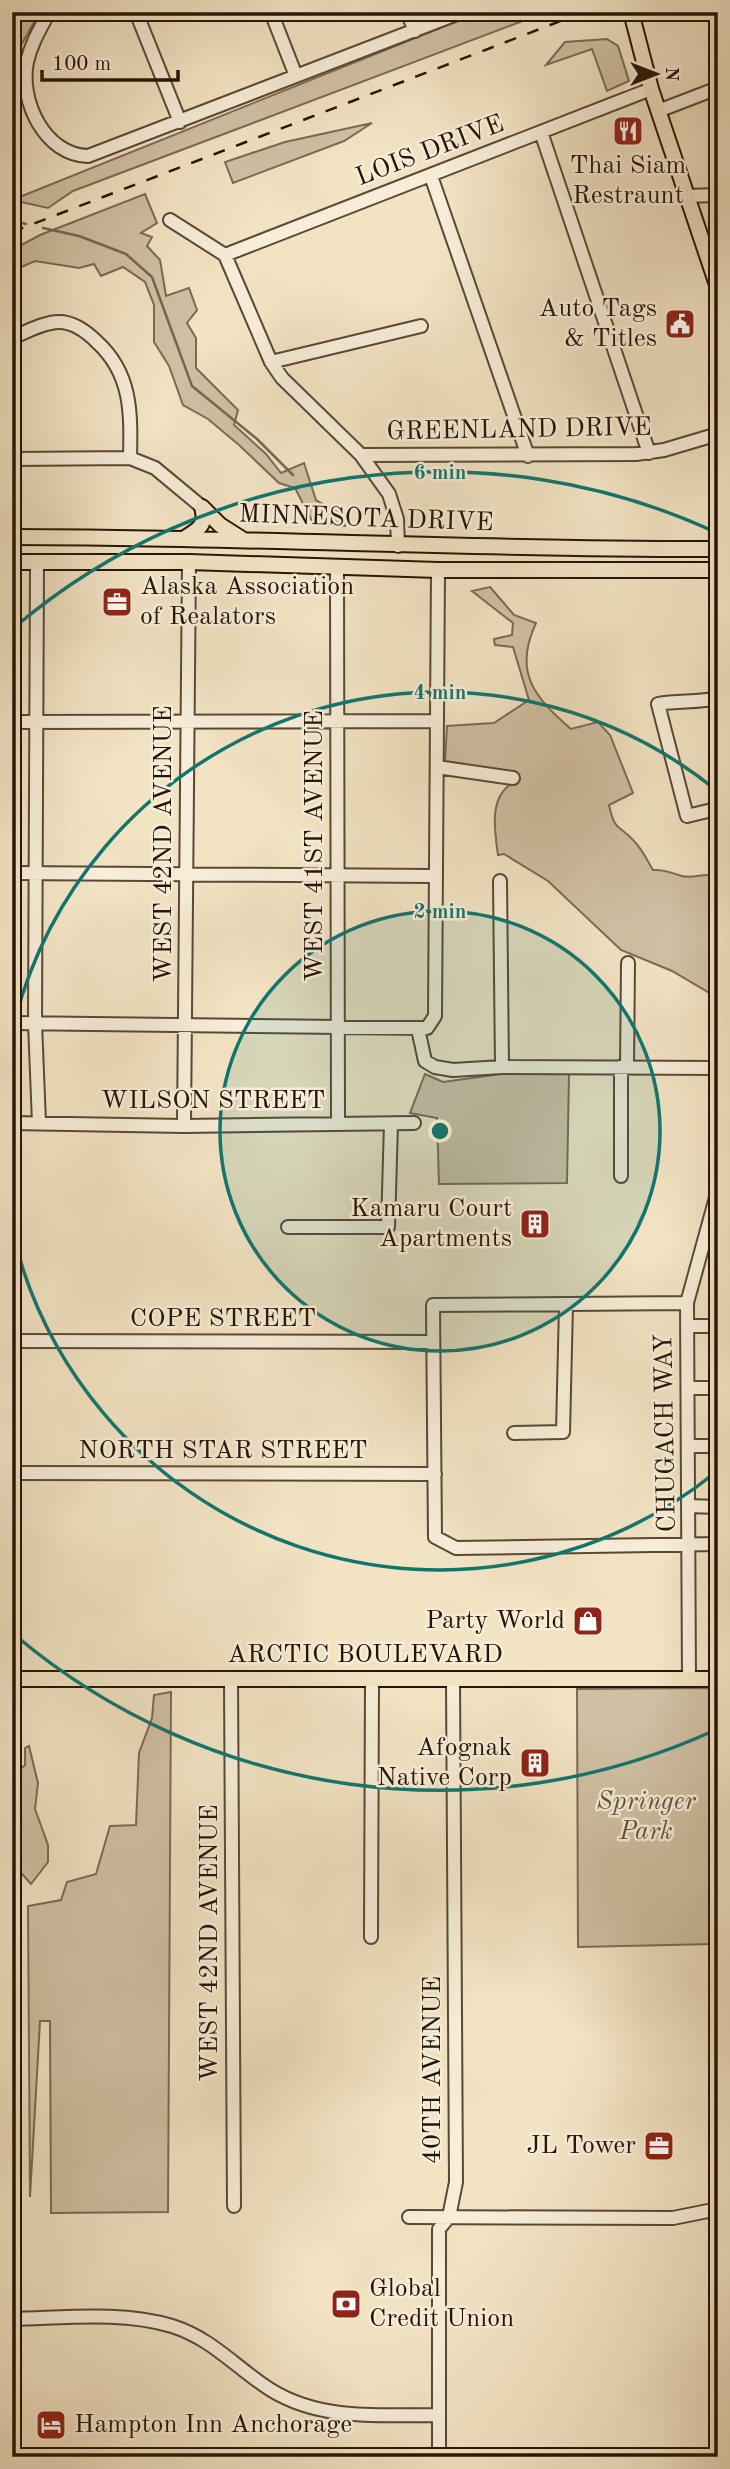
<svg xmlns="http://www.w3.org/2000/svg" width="730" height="2469" font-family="'Old Standard TT',serif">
<rect width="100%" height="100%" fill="#f2e3c3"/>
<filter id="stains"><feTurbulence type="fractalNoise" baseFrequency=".00286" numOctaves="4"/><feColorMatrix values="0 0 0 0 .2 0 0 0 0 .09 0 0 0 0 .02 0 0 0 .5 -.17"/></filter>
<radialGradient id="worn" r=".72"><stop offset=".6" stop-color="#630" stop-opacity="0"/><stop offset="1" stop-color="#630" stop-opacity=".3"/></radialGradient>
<path fill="#d0c0a3" stroke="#7c6a54" stroke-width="2" d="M12 12H40L12 61Z
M480 12H536L520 22 73 191 48 208 12 200Z
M607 39 618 46 629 81 607 91 592 49 546 65 565 42Z
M372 123 344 141 233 183 225 162 285 142Z
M145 194 157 223 141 233 152 237 147 246 160 260 166 296 189 288 197 310 187 323 196 338V368L238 410 234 425 266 454 281 473 304 463 316 500 342 515 345 526 314 525 295 488 279 483 239 445 208 419 183 405 169 366 154 342V305L145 282 123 267 101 276 94 264 79 268 35 261 12 271V250L40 235Z
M490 587 514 615 536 623C513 672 534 697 571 729L598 722 610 735 633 793 609 805C615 833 619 824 634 841 642 849 647 860 653 870 665 869 671 873 682 876 694 879 705 872 718 876V889L710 894 718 901V998L672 971 621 950 548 881 504 854 498 855C494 827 488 793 518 780L516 772 445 762 447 726 494 723 529 700 513 647 495 645 494 639 512 635 513 623 472 591Z
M425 1074 443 1082 501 1074H569L567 1183 439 1184 437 1118 410 1113Z
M714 1688V1944L578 1947 577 1689Z
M171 1692 168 2212 51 2213 50 2021H40L30 2197 28 1906 61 1900 67 1882 96 1874 110 1826 136 1825 139 1753 152 1718 154 1695Z
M29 1746 38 1783 35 1809 48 1845V1862L31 1884 12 1863V1851L18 1850 21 1840 20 1769 25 1765V1748Z"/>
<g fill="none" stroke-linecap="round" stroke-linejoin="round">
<path stroke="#786651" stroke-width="2.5" d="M12 220 26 224
M43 228 79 236 126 254 152 277 192 386 257 439 293 475"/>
<g stroke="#5a4835" stroke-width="16">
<path id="minor" d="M49 12C40 29 31 44 27 62 19 101 45 155 88 156L462 12
M136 12 180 122
M271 12 296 76
M407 12 415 31
M658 111 718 88
M541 132 649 453
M431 176 528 456
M686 196 718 195
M170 220 225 255 271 362 282 378 361 455 389 494 397 519 398 546
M225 255 651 89
M12 338C26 332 44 322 59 322 74 322 87 332 97 342 132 374 131 413 130 458L155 468 202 507
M271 362 421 326
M361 455 636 454 664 450 718 434
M12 459 130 458
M37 562 35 1023 39 1123
M337 568 338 1124
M718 698C698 703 678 700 658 704L687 816 712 810 718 812
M12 722 436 721
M437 767 513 778
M12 873 434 876
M500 881 502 1067
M12 1023 427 1028 435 1016 438 570
M418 1029 425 1061 435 1067 453 1070 502 1067 718 1068
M627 1068 628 963
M12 1123 184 1126 414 1123
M184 1126 189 562
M621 1176V1067
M288 1227H388L391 1124
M687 1303 433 1305 435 1537 456 1548 718 1544
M687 1326H718
M12 1341 433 1342
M688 1388H718
M514 1433 563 1432 566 1305
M688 1446H718
M12 1473 435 1474
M689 1506 718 1507
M231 1679 234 2206
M689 1679 687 1303 718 1190
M371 1937 372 1679
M409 2217 673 2218 718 2209
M12 2319C65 2318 121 2311 172 2326 213 2339 236 2368 271 2390 321 2421 381 2415 438 2415
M439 2457V2229L449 2217 456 2182 453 1679"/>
</g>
<g stroke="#281406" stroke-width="18">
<path id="major" d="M631 12 651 89 718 288
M202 507 220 525 242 539
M12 537C248 537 482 550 718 549
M185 538C199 529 207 525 202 507
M12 562H189L438 570H718
M12 1679H718"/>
</g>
<use href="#minor" stroke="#f7edd8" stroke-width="12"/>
<use href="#major" stroke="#f2e3c3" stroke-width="14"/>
<path stroke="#281406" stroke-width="2.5" stroke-dasharray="12 12" stroke-linecap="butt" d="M12 232 584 12"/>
</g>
<circle cx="440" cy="1131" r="220" fill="#0f766e" fill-opacity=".12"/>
<g fill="none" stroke="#0f766e" stroke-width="3.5">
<circle cx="440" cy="1131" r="220"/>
<path d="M716 1472A439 439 0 0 1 12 1230M12 1032A439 439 0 0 1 716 790"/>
<path d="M713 1731A659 659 0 0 1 16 1636M16 626A659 659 0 0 1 713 531"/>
</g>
<defs>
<g id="restaurant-square" transform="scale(1.575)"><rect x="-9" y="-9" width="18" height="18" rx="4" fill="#8f2418" stroke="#f7edd8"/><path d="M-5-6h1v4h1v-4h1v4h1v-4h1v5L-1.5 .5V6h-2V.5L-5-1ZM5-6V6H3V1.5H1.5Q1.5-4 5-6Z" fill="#fff"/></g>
<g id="civic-square" transform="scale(1.575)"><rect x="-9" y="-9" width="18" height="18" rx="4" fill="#8f2418" stroke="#f7edd8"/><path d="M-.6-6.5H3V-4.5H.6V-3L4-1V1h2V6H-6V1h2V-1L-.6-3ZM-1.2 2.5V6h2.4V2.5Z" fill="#fff"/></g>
<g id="office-square" transform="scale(1.575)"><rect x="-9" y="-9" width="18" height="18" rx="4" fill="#8f2418" stroke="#f7edd8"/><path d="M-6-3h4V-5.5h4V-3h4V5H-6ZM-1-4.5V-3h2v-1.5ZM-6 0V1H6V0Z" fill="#fff"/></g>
<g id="building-square" transform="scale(1.575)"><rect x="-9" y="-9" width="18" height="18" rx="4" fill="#8f2418" stroke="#f7edd8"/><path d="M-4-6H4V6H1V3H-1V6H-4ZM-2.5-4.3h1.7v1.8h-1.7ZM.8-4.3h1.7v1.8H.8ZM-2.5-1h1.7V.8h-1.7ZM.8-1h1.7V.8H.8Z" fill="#fff"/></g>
<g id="shop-square" transform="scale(1.575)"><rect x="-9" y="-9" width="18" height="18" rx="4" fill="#8f2418" stroke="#f7edd8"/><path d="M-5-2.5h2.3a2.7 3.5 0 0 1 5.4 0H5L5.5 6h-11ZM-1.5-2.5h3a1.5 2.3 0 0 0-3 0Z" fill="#fff"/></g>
<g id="bank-square" transform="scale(1.575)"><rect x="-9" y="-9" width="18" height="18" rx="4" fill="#8f2418" stroke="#f7edd8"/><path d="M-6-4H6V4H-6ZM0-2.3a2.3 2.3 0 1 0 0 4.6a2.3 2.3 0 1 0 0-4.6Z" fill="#fff"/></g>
<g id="hotel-square" transform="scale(1.575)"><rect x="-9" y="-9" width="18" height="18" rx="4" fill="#8f2418" stroke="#f7edd8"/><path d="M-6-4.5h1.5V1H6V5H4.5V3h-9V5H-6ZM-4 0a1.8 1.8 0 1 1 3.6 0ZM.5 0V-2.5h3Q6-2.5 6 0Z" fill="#fff"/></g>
</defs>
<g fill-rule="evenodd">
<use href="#restaurant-square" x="628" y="131"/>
<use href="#civic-square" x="680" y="324"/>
<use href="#office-square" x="117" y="602"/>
<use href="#building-square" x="535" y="1224"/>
<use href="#shop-square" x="588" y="1621"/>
<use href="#building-square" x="535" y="1763"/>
<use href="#office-square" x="659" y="2146"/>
<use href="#bank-square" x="346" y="2304"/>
<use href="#hotel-square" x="51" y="2425"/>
</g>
<g text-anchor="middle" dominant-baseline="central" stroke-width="5" stroke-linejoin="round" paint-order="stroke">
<g font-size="26" fill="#281406" stroke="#f7edd8">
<text transform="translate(430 151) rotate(-21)">LOIS DRIVE</text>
<text transform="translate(519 430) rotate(-1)">GREENLAND DRIVE</text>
<text transform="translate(366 519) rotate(2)">MINNESOTA DRIVE</text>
<text transform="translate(164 844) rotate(-90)">WEST 42ND AVENUE</text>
<text transform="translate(315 846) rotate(-90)">WEST 41ST AVENUE</text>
<text x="213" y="1101">WILSON STREET</text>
<text x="223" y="1319">COPE STREET</text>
<text transform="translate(666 1433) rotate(-91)">CHUGACH WAY</text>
<text x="223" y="1451">NORTH STAR STREET</text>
<text x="365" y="1655">ARCTIC BOULEVARD</text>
<text transform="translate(210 1943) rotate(-90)">WEST 42ND AVENUE</text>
<text transform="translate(433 2070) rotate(-90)">40TH AVENUE</text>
</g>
<g font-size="26" fill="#281406" stroke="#f7edd8" text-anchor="end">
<text x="628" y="166" text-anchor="middle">Thai Siam<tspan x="628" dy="30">Restraunt</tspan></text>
<text x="657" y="309">Auto Tags<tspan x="657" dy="30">&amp; Titles</tspan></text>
<text x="140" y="587" text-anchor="start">Alaska Association<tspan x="140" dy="30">of Realators</tspan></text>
<text x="512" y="1209">Kamaru Court<tspan x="512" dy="30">Apartments</tspan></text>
<text x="565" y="1621">Party World</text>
<text x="512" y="1748">Afognak<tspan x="512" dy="30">Native Corp</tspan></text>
<text x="636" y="2146">JL Tower</text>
<text x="369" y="2289" text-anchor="start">Global<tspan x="369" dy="30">Credit Union</tspan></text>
<text x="74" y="2425" text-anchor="start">Hampton Inn Anchorage</text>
</g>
<g font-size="26" font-style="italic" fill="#63503d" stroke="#f7edd8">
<text x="646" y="1802">Springer<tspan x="646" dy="30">Park</tspan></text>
</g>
</g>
<circle cx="440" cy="1131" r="10" fill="#0f766e" stroke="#f7edd8" stroke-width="3.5"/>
<g font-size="21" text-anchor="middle" font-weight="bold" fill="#0f766e" stroke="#f7edd8" stroke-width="5" stroke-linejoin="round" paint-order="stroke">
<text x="440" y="479">6 min</text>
<text x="440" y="699">4 min</text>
<text x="440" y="918">2 min</text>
</g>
<rect width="730" height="2469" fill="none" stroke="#f2e3c3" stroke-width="42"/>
<rect x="14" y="14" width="702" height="2441" fill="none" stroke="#281406" stroke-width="3.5"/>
<rect x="21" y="21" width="688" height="2427" fill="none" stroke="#281406" stroke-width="2"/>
<g transform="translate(656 74) rotate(90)" stroke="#f7edd8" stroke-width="5" paint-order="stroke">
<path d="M0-5L12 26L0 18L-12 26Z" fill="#281406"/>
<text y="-10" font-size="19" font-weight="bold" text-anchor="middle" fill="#281406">N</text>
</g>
<path d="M42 70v10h136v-10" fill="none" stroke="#281406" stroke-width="3.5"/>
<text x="52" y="70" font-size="21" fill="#281406" stroke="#f7edd8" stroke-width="5" paint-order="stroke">100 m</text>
<rect width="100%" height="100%" filter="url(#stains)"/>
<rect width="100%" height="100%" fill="url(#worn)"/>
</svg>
